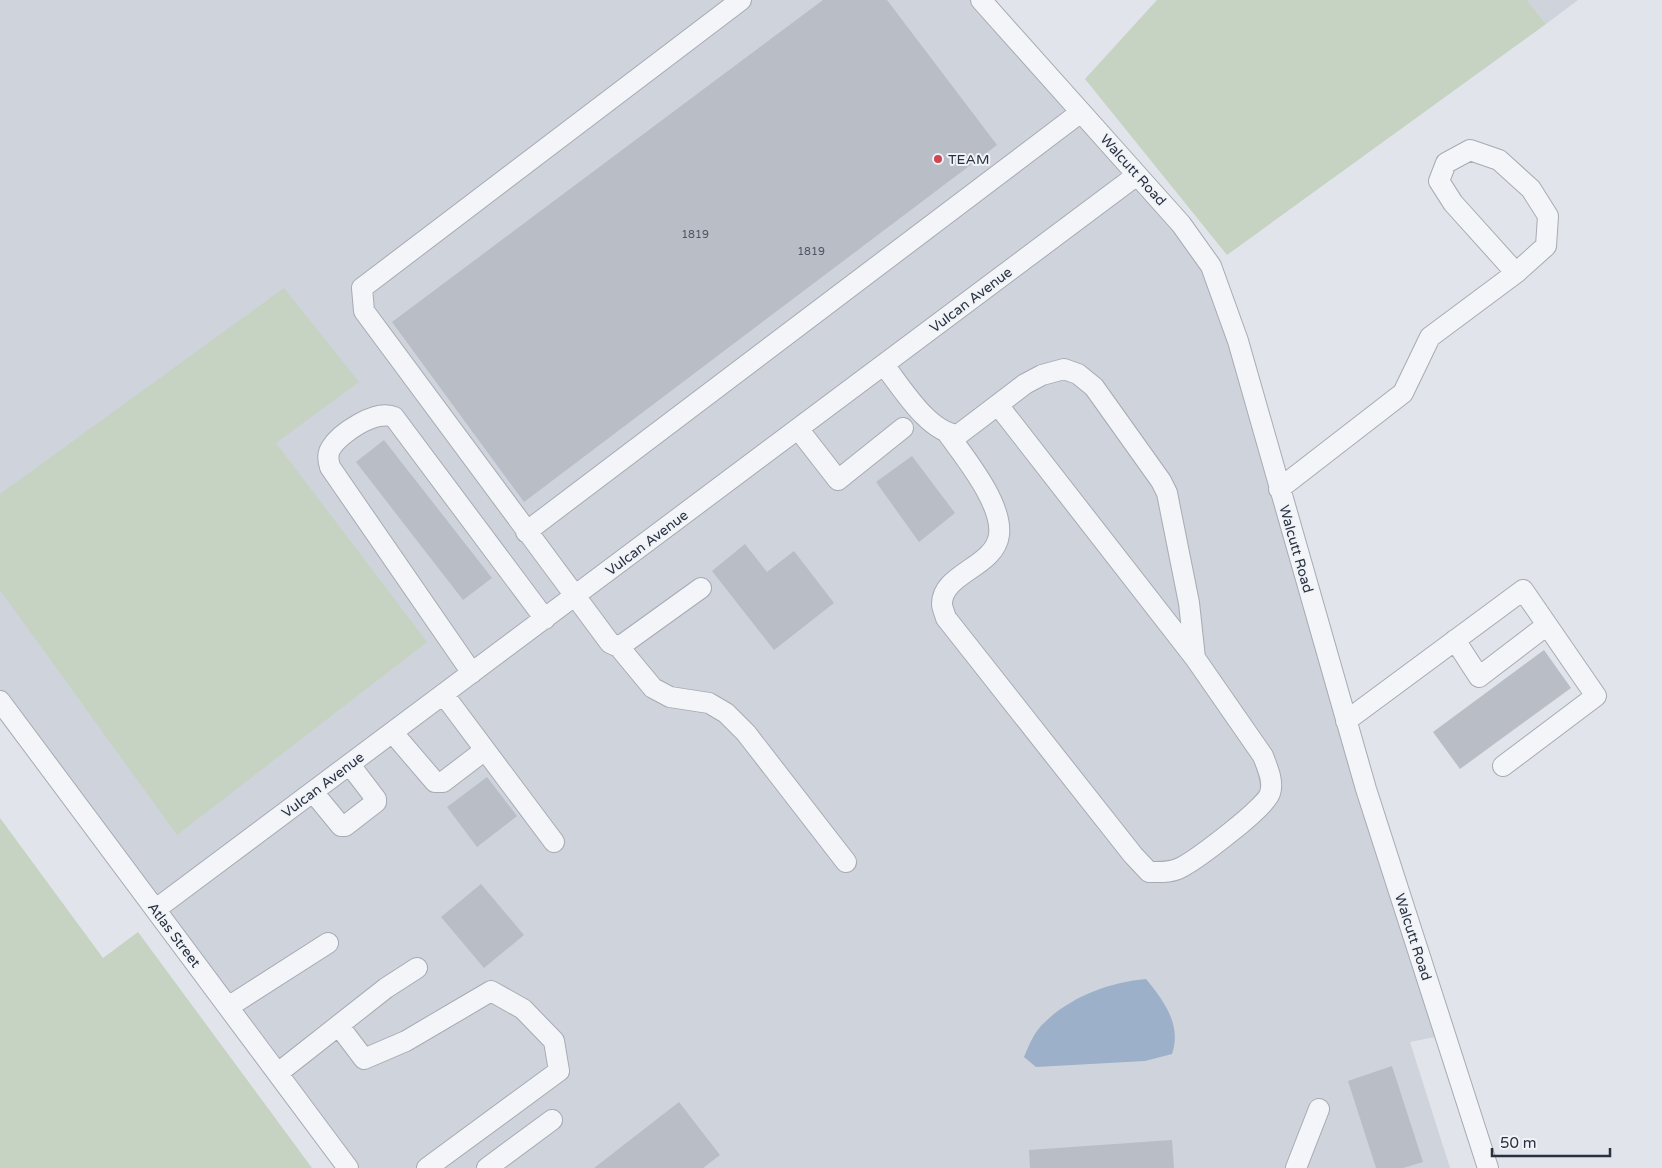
<svg xmlns="http://www.w3.org/2000/svg" width="1662" height="1168" font-family="'Varela Round',sans-serif">
<rect width="100%" height="100%" fill="#e1e4ea"/>
<path fill="#cfd3db" d="M0 0H981L1198 248 1445 1035 1410 1042 1450 1168H348L0 701Z
M1527 0H1578L1546 24Z"/>
<path fill="#c6d3c2" d="M1157 0H1527L1546 24 1227 255 1085 79Z
M284 288 359 382 276 443 427 642 177 835 0 590V494Z
M0 818 103 958 138 932 312 1168H0Z"/>
<path fill="#9cb0c9" d="M1146 979C1164 1001 1182 1025 1172 1054L1145 1061 1036 1067 1024 1057C1029 1045 1034 1032 1044 1023 1070 997 1110 982 1146 979Z"/>
<path fill="#b8bdc6" d="M823 0H887L997 145 524 502 392 322Z
M384 440 492 578 463 600 356 462Z
M912 456 955 513 919 542 876 482Z
M745 544 767 572 794 551 834 603 774 650 712 571Z
M1544 650 1571 688 1460 769 1433 732Z
M487 777 517 816 477 847 447 807Z
M481 884 524 935 484 968 441 917Z
M1392 1066 1423 1162 1403 1168H1376L1348 1081Z
M679 1102 720 1155 703 1168H594Z
M1172 1140 1174 1168H1030L1029 1150Z"/>
<g fill="none" stroke-linecap="round" stroke-linejoin="round">
<g stroke="#a6abb4" stroke-width="22">
<path id="minor" d="M981 0 1181 224 1211 266 1238 341 1366 789 1488 1168
M884 365C902 388 928 432 958 435L1025 384 1042 375 1064 369 1078 374 1094 387 1161 481 1167 493 1189 603 1195 658 1263 756C1267 767 1274 781 1270 793 1267 807 1197 859 1182 867 1172 873 1160 872 1149 872L1133 855 946 618C945 614 942 608 942 604 942 573 995 567 999 535 1003 504 965 458 948 434
M998 405 1195 658
M799 430 838 480 903 428
M1279 489 1403 393 1430 337 1516 273 1546 246 1548 216 1531 189 1499 160 1470 150 1446 163 1439 181 1453 203 1516 273
M526 532 1081 112
M701 588 619 647 610 643 364 311 362 288 741 0
M1455 640 1479 677 1547 625
M619 647 653 688 670 697 709 703 726 713 746 733 846 862
M472 673 330 467C328 460 327 454 331 448 340 433 376 409 394 417L545 619
M444 695 554 842
M0 701 348 1168
M1346 721 1523 590 1596 696 1503 766
M393 733 435 782H443L485 750
M313 792 341 826H345L376 802V799L350 765
M156 909 1137 175
M228 1007 328 943
M339 1026 364 1059 406 1041 491 991 523 1009 554 1041 559 1071 427 1168
M278 1073 386 988 417 968
M487 1168 552 1120
M1296 1168 1319 1109"/>
</g>
<use href="#minor" stroke="#f4f5f8" stroke-width="20"/>
</g>
<circle fill="#ce4755" stroke="#f0f3f7" stroke-width="2" cx="938" cy="159" r="5"/>
<g text-anchor="middle" dominant-baseline="central" stroke-width="4" stroke-linejoin="round" paint-order="stroke">
<g font-size="11" fill="#4d5462">
<text x="695" y="234">1819</text>
<text x="811" y="251">1819</text>
</g>
<g font-size="14" fill="#293141" stroke="#f0f3f7" text-anchor="start">
<text x="948" y="159">TEAM</text>
</g>
<g font-size="14" fill="#293141" stroke="#f0f3f7">
<text transform="translate(1133 170) rotate(48)">Walcutt Road</text>
<text transform="translate(971 300) rotate(-37)">Vulcan Avenue</text>
<text transform="translate(647 543) rotate(-37)">Vulcan Avenue</text>
<text transform="translate(1296 549) rotate(74)">Walcutt Road</text>
<text transform="translate(323 785) rotate(-37)">Vulcan Avenue</text>
<text transform="translate(174 935) rotate(53)">Atlas Street</text>
<text transform="translate(1413 937) rotate(72)">Walcutt Road</text>
</g>
</g>
<path d="M1492 1148v8h118v-8" fill="none" stroke="#293141" stroke-width="2.5"/>
<text x="1500" y="1148" font-size="15" fill="#293141" stroke="#f0f3f7" stroke-width="4" paint-order="stroke">50 m</text>
</svg>
